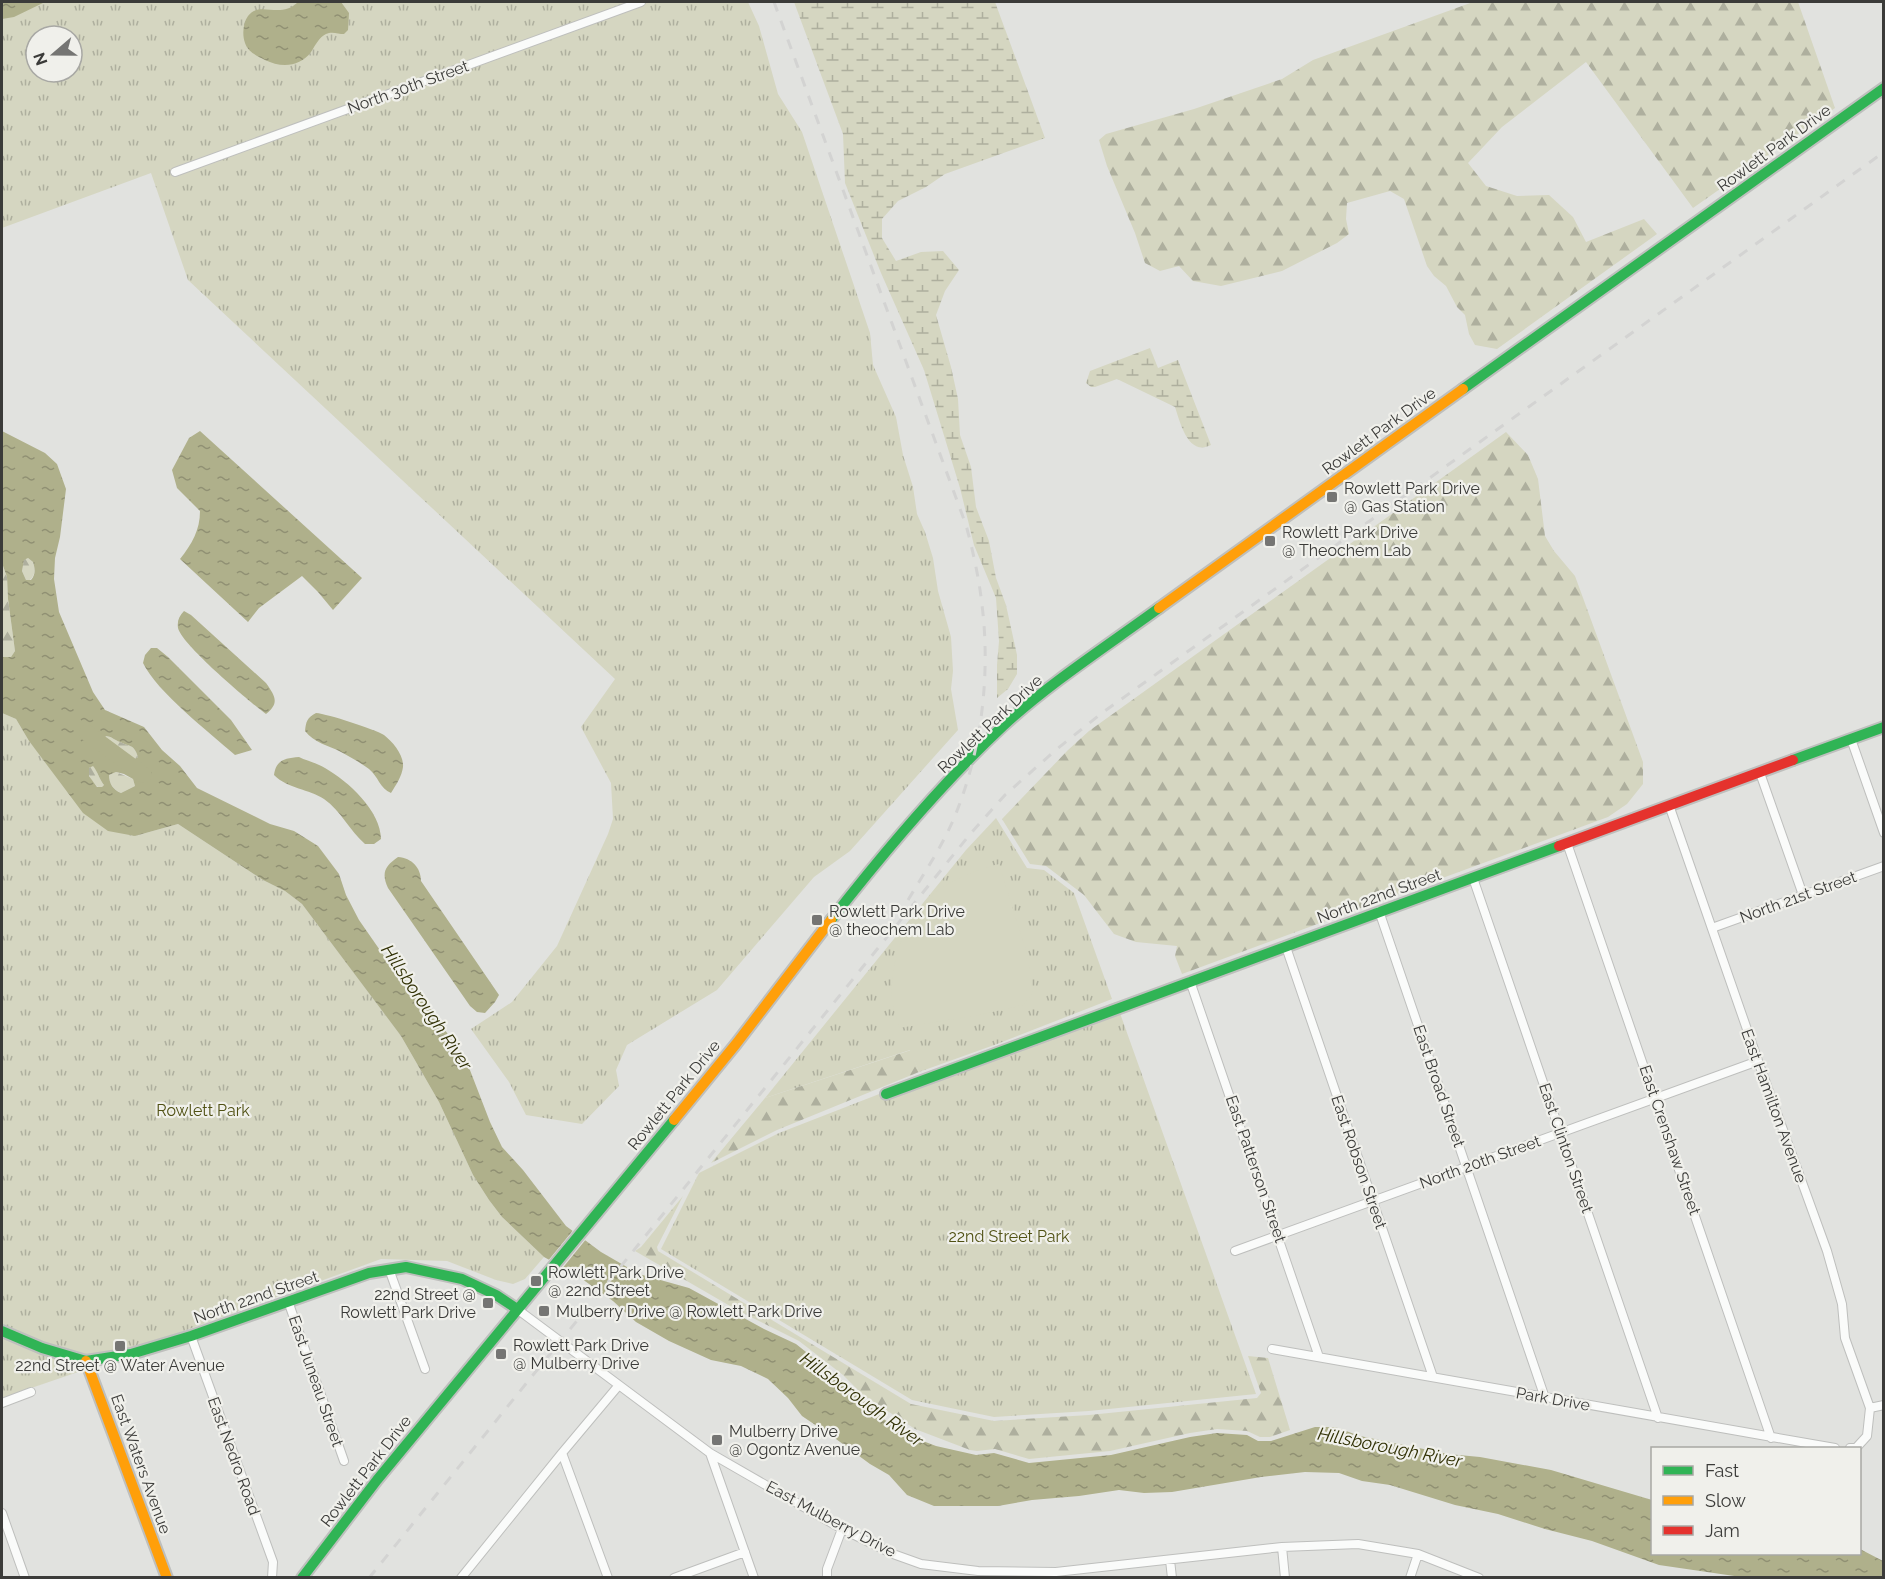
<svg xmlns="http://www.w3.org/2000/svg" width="1885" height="1579" font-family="Raleway,sans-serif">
<defs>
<pattern id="grass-tufts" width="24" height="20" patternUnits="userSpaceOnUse" patternTransform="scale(1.5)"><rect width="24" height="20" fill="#d5d6c1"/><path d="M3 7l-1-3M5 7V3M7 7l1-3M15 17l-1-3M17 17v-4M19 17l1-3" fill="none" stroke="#aeaf9e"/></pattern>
<pattern id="forest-firs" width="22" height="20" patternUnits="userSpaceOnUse" patternTransform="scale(1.5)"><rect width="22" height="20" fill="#d5d6c1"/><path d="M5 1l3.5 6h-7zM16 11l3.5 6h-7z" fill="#aeaf9e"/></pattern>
<pattern id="wetland-marsh" width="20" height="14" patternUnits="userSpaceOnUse" patternTransform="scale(1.5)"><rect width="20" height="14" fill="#d5d6c1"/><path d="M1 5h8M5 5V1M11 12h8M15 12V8" fill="none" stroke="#aeaf9e"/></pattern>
<pattern id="water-ripples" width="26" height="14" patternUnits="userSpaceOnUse" patternTransform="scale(1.5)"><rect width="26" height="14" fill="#afb08b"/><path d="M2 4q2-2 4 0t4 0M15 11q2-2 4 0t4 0" fill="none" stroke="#909073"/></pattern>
</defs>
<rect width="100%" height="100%" fill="#e1e2df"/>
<path fill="url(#grass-tufts)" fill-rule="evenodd" d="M2 2H748L759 26 778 94 802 132 870 333 873 365 896 417 903 455 913 487 917 514 925 532 933 558 938 591 951 637 953 671 951 689 958 730 850 851 814 877 717 990 627 1045 616 1070 619 1086 582 1124 526 1115 509 1082 471 1029 512 1002 557 946 608 834 613 819 611 783 581 727 615 679 188 280 151 173 2 228ZM36 36H72V72H36Z
M2 713 16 719 29 741 53 772 135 836 178 824 263 880 285 891 302 904 401 1036 439 1102 473 1175 489 1200 502 1217 544 1257 525 1279 513 1284 496 1280 447 1261 381 1259 129 1351 86 1355 34 1341 2 1325Z
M996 818 1027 868 1044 870 1074 893 1112 999 997 1044 919 1072 910 1050 765 1098 966 850Z
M1116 1002 1256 1394 1089 1411 994 1417 912 1400 661 1249 699 1173 779 1133Z
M2 1336 39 1353 82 1364 84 1370 2 1398Z"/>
<path fill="url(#forest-firs)" d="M1473 2H1798L1835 108 1693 208 1586 62 1502 127 1468 163 1486 186 1517 196 1549 195 1573 217 1586 242 1644 219 1657 234 1497 349 1475 345 1469 334 1465 315 1457 307 1446 286 1434 276 1427 266 1404 199 1390 191 1347 203 1346 219 1349 234 1337 243 1282 271 1221 286 1193 281 1179 266 1160 271 1145 263 1135 233 1107 166 1099 140 1106 134 1194 109 1282 79 1313 60Z
M1506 432 1528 455 1538 479 1545 536 1554 551 1575 576 1643 762V784L1627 804 1608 817 1182 974 1175 956 1177 946 1136 942 1114 934 1084 895 1046 866 1030 864 1002 819 1068 750 1089 731Z
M28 558 33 562C35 569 36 574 30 580H26L22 571 24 559Z
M2 563 7 577 8 599 15 651 11 657H2Z
M106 736C113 737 114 740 120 742 130 747 134 744 138 757 123 767 108 755 103 740Z
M93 765C98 772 99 779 104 785L102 787H98C92 782 87 775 89 768Z
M116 772 133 779 135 786 121 793C113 789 109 783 109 775Z
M911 1050 919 1072 777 1130 711 1163 765 1098Z
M683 1196 657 1247 658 1251 911 1404 994 1421 1089 1415 1257 1398 1261 1393 1248 1356 1268 1358 1290 1430 1270 1437H1260L1247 1431 1217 1429 1190 1433 1110 1451 1029 1459 995 1449 977 1451 970 1450 915 1429 863 1395 843 1375 799 1341 737 1310 635 1251 641 1247Z"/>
<path fill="url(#wetland-marsh)" d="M794 2H995L1045 138 945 174 926 187 898 201 882 219V238L896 261 921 252 943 251 959 270 945 291 936 315 951 367 958 399 960 435 971 467 976 507 989 541 996 578 1006 605 1017 655V674L1008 689 997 698V665L999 641 996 598 974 545 960 488 924 370 881 273 845 183 843 134Z
M1150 348 1158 368 1178 360 1211 445C1188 457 1180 422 1175 407L1117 379 1095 387H1091L1086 383 1090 371Z"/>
<path fill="#d5d6c1" d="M999 864 1027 954 1033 993 1023 1005 979 1015 899 1028C897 1018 892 1007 892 997 890 957 908 909 943 887 961 876 979 869 999 864Z"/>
<path fill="url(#water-ripples)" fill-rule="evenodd" d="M2 2H45L14 17 2 19Z
M298 2H341L349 13 348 30 344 34C338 34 332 31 326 34 319 37 315 46 311 52 300 67 281 68 265 60 257 56 248 52 245 43 242 35 243 23 248 16 260 0 280 20 298 2Z
M2 431 45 453 57 464 66 489 60 537 55 558 54 579 59 612 93 692 105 710 144 727 162 750 180 766 197 788 270 824 294 831 318 846 339 874 346 895 359 920 384 956 432 1010 468 1065 490 1122 502 1147 523 1170 566 1226 601 1252 639 1274 689 1288 764 1329 796 1344 840 1379 885 1420 915 1438 936 1446 976 1455 994 1453 1029 1463 1111 1455 1190 1437 1217 1433 1247 1435 1258 1441H1271L1315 1427H1335L1360 1436 1448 1454 1480 1457 1551 1470 1652 1500V1554H1860V1549L1883 1561V1577L1748 1578 1659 1565 1592 1541 1545 1529 1498 1514 1455 1505 1390 1485 1362 1481 1339 1473 1305 1472 1261 1477 1172 1492 1144 1493 1119 1490 1079 1496 1032 1500 998 1506H934L907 1495 889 1475 870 1464 836 1439 802 1416 788 1398 768 1379 741 1366 711 1360 669 1341 636 1322 613 1301 575 1274 544 1257 502 1217 489 1200 473 1175 439 1102 401 1036 302 904 285 891 263 880 178 824 135 836 108 831 83 813 29 741 16 719 2 713V657H11L15 651 8 599 7 577 2 563ZM28 558 33 562C35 569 36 574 31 580H26L22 571 24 560ZM106 736C113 737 114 740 120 742 130 747 134 744 138 757 123 767 108 755 103 740ZM93 766C98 772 99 779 104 785L102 787H97L89 776V768ZM116 772 124 774 133 779 135 786 121 793C113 790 109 783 109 775Z
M200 431 362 578 333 610 318 592 302 576 259 608 248 622 180 559C192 544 200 530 200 511L177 488 172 470 189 438Z
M184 611 191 615 266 683C275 696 280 703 266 714 250 702 182 645 178 628 177 621 179 616 184 611Z
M151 648H157L168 657 231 720 252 750 235 755C209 732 157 692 143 663L145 655Z
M316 713C328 714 374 729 384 735 393 742 404 755 403 767 402 776 396 785 391 793 380 789 378 776 369 769 361 763 350 757 341 752 328 745 314 743 305 731 306 721 307 718 316 713Z
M299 757C307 761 317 763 325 768 348 781 381 811 381 839L374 844H365C350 831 341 811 324 799 309 789 288 789 274 775 276 760 285 758 299 757Z
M398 857C412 858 421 868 421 881L499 995 495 1002 485 1013 477 1012 470 1006 388 888C381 873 385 866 398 857Z"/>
<path fill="#e1e2df" d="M575 1228 587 1238 561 1270 547 1262Z"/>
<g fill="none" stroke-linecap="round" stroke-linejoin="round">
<path stroke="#afb08b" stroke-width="16" d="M87 733 144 775"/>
<g stroke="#bebfbd" stroke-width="10">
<path id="street" d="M175 172 641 2
M1851 739 1884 833
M1760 773 1803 895
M1669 805 1758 1061 1827 1251 1842 1304 1845 1338 1870 1408 1867 1436 1856 1448H1850
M1567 843 1771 1438
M1473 878 1658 1418
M1379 911 1545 1398
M1712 928 1884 866
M1286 947 1433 1377
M1190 981 1319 1357
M1235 1251 1758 1061
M389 1269 425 1369
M288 1301 344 1461
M517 1309 710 1453 842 1529 893 1554 921 1564 978 1571 1056 1572 1282 1547 1358 1544 1418 1554 1479 1578
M191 1336 273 1562 272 1578
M1272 1349 1835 1448
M2 1403 31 1392
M1870 1408 1884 1405
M710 1453 754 1578
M2 1513 25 1578
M1282 1547 1285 1578
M1170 1560 1172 1578
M461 1578 562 1453
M608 1578 562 1453 619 1385
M674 1578 745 1552
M827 1578V1569L842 1529
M1410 1578 1418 1554"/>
</g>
<g stroke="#bebfbd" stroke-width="14">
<path id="fast" d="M1463 389 1884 88
M1793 760 1884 727
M831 920C884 852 940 785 1003 726 1051 682 1107 646 1159 608
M886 1094 1559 846
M2 1331 42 1348 86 1361 131 1354 191 1336 369 1273 406 1267 462 1279 496 1295 517 1309
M302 1578 377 1480 674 1120"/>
</g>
<g stroke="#bebfbd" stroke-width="14">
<path id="slow" d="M1159 608 1463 389
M674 1120 736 1044 831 920
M86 1361 167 1578"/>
</g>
<g stroke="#bebfbd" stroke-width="14">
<path id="jam" d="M1559 846 1793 760"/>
</g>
<use href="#street" stroke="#fafbfa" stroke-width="8"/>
<use href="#fast" stroke="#30b455" stroke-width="10"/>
<use href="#slow" stroke="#ff9f0a" stroke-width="10"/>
<use href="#jam" stroke="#e5322d" stroke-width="10"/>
<path stroke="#d3d3d2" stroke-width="3" stroke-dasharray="10 10" stroke-linecap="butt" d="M774 2 966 525C973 551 979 578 982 605 991 677 981 758 951 825 939 851 923 875 908 900
M369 1578 971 833 1005 795 1057 749 1102 713 1884 152"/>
</g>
<g fill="#757573" stroke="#f0f0eb" stroke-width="2">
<rect x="1326" y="491" width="12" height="12" rx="3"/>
<rect x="1264" y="535" width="12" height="12" rx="3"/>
<rect x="811" y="914" width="12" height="12" rx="3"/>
<rect x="530" y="1275" width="12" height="12" rx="3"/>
<rect x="482" y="1297" width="12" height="12" rx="3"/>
<rect x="538" y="1305" width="12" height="12" rx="3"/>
<rect x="114" y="1340" width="12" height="12" rx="3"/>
<rect x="495" y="1348" width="12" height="12" rx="3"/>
<rect x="711" y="1434" width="12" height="12" rx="3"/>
</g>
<g text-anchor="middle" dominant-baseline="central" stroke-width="4.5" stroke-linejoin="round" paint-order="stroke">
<g font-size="16" fill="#3b3b39" stroke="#f0f0eb">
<text transform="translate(408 87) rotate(-20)">North 30th Street</text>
<text transform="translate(1774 148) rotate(-36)">Rowlett Park Drive</text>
<text transform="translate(1379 431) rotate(-36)">Rowlett Park Drive</text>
<text transform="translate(990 724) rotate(-43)">Rowlett Park Drive</text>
<text transform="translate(1379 896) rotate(-20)">North 22nd Street</text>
<text transform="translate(1798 897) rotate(-20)">North 21st Street</text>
<text transform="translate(1439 1086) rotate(71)">East Broad Street</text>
<text transform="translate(674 1095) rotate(-51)">Rowlett Park Drive</text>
<text transform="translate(1774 1106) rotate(70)">East Hamilton Avenue</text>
<text transform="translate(1670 1140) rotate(71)">East Crenshaw Street</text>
<text transform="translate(1566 1148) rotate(71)">East Clinton Street</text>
<text transform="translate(1359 1162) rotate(71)">East Robson Street</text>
<text transform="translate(1480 1162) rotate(-20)">North 20th Street</text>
<text transform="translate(1256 1169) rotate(71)">East Patterson Street</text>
<text transform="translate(256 1297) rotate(-19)">North 22nd Street</text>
<text transform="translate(316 1381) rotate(71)">East Juneau Street</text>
<text transform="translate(1553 1399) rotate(10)">Park Drive</text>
<text transform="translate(234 1456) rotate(70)">East Nedro Road</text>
<text transform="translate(141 1464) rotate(70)">East Waters Avenue</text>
<text transform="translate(366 1471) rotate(-52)">Rowlett Park Drive</text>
<text transform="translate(831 1519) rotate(28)">East Mulberry Drive</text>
</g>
<g font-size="16" fill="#3b3b39" stroke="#f0f0eb" text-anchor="start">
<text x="1344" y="488">Rowlett Park Drive<tspan x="1344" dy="18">@ Gas Station</tspan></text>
<text x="1282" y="532">Rowlett Park Drive<tspan x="1282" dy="18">@ Theochem Lab</tspan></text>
<text x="829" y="911">Rowlett Park Drive<tspan x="829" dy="18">@ theochem Lab</tspan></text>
<text x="548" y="1272">Rowlett Park Drive<tspan x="548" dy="18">@ 22nd Street</tspan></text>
<text x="476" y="1294" text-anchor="end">22nd Street @<tspan x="476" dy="18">Rowlett Park Drive</tspan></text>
<text x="556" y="1311">Mulberry Drive @ Rowlett Park Drive</text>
<text x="513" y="1345">Rowlett Park Drive<tspan x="513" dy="18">@ Mulberry Drive</tspan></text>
<text x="120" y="1365" text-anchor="middle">22nd Street @ Water Avenue</text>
<text x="729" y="1431">Mulberry Drive<tspan x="729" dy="18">@ Ogontz Avenue</tspan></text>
</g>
<g font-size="16" fill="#505113" stroke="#f0f0eb">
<text x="203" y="1110">Rowlett Park</text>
<text x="1009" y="1236">22nd Street Park</text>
</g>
<g font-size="18" font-style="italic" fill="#303004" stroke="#f0f0eb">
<text transform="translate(427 1007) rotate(56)">Hillsborough River</text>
<text transform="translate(862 1399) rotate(36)">Hillsborough River</text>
<text transform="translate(1390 1447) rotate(11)">Hillsborough River</text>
</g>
</g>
<rect width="1885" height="1579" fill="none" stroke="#3b3b39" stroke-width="6"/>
<rect x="1651" y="1447" width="210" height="108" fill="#f0f0eb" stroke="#a8a8a4" stroke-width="1.5"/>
<rect x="1663" y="1466" width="30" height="9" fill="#30b455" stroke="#a8a8a4" stroke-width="1.5"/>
<text x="1705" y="1477" font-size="18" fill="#3b3b39">Fast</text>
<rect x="1663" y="1496" width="30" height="9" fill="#ff9f0a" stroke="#a8a8a4" stroke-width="1.5"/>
<text x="1705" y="1507" font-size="18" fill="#3b3b39">Slow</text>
<rect x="1663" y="1526" width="30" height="9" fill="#e5322d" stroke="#a8a8a4" stroke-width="1.5"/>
<text x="1705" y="1537" font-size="18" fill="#3b3b39">Jam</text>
<g transform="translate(54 54) rotate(250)"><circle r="28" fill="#f0f0eb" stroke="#a8a8a4" stroke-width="1.5"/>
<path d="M0-4.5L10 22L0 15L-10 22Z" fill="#757573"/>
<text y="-9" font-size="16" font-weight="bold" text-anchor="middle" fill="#3b3b39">N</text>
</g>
</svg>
